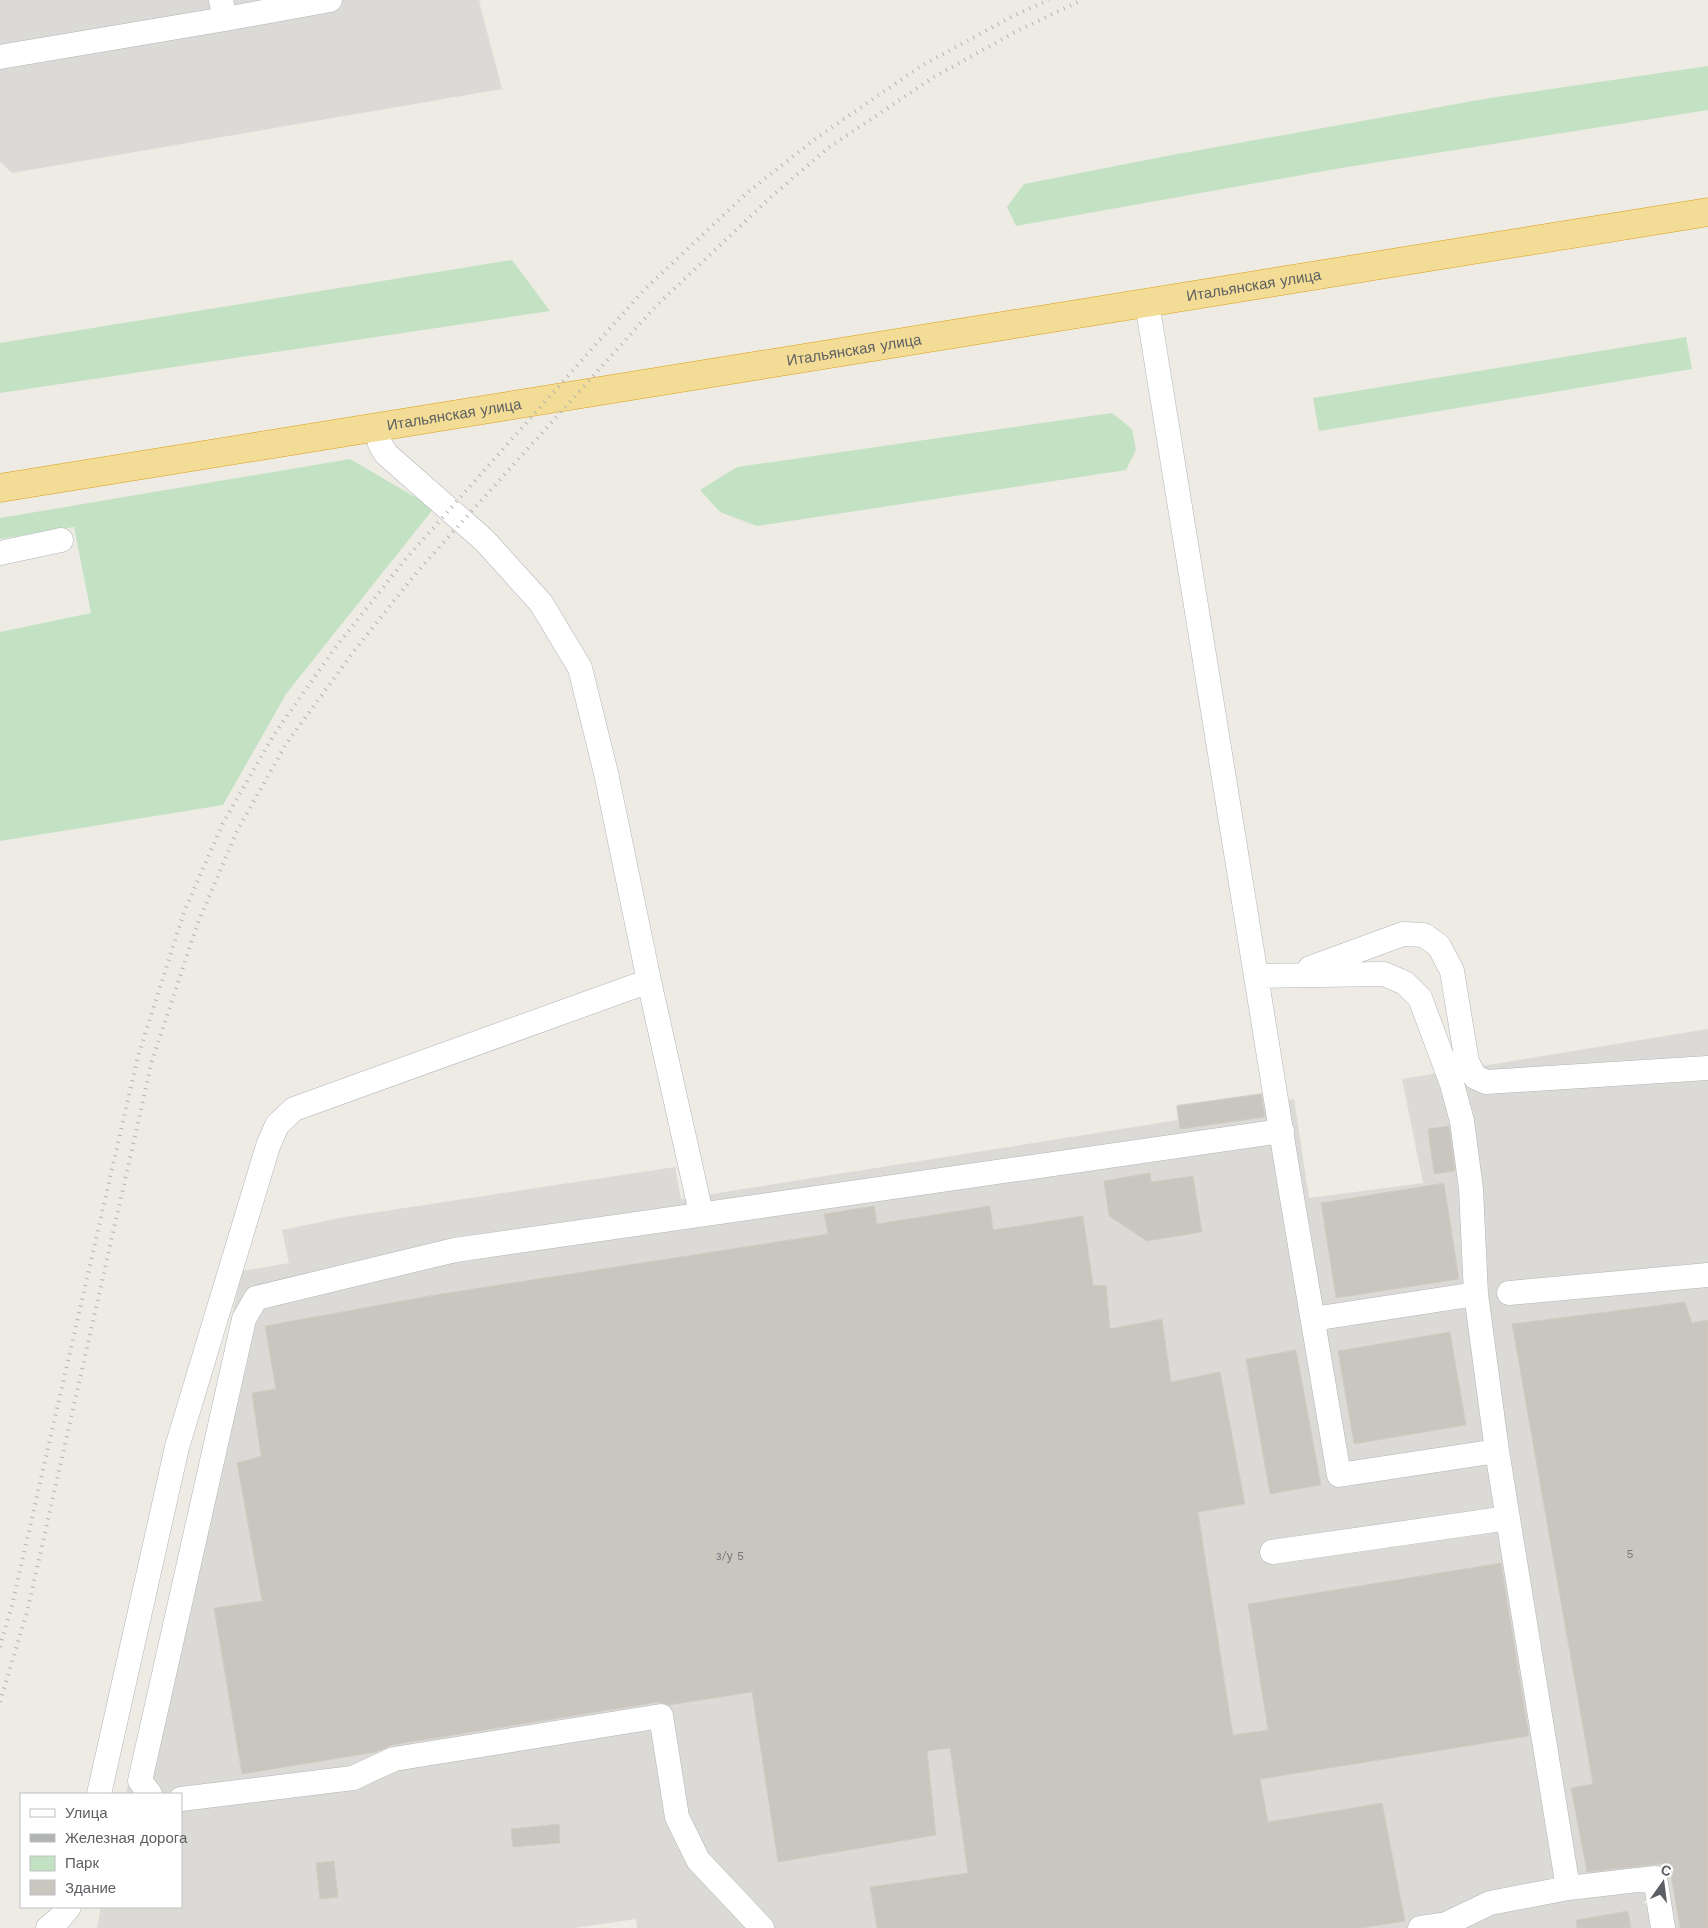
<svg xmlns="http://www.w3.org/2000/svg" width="1708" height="1928" font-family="'Work Sans',sans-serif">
<rect width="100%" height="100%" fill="#edebe4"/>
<path fill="#dcdad6" d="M0 0H481L479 1 502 89 12 173 0 162Z
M1708 1029V1928H637L636 1919 574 1928H97L101 1907H181V1794H126L242 1271 289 1263 282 1230 345 1217 675 1167 681 1199 1178 1120 1176 1105 1263 1093 1264 1103 1294 1099 1309 1198 1423 1183 1402 1079Z"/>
<path fill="#c3e2c3" d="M1708 66V110L1341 168 1016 226 1007 207 1024 184 1172 155 1490 98Z
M512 260 550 311 0 393V343Z
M1686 337 1692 369 1319 431 1313 398Z
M1112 413 1132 429 1136 450 1126 470 757 526 720 512 700 490 737 467Z
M350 459 434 508 286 694 223 805 0 841V632L91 613 74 527 0 539V518Z"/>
<path fill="#c9c6c0" stroke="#d1cdc3" d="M1261 1094 1265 1117 1180 1129 1177 1106Z
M1449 1126 1455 1171 1434 1174 1428 1129Z
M1150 1173 1151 1182 1193 1176 1202 1232 1147 1241 1109 1216 1104 1181Z
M1444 1183 1459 1279 1336 1298 1321 1203Z
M874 1206 877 1224 990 1206 993 1230 1083 1216 1093 1285 1106 1286 1110 1329 1162 1319 1171 1382 1220 1372 1245 1504 1198 1512 1233 1735 1268 1730 1248 1604 1501 1563 1529 1736 1260 1779 1268 1822 1382 1803 1405 1921 1361 1928H877L870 1887 968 1873 950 1748 927 1751 936 1835 778 1862 752 1692 669 1705 659 1702 392 1745 376 1752 242 1774 214 1608 262 1601 237 1463 261 1456 252 1393 276 1389 265 1326 435 1295 828 1234 824 1214Z
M1685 1302 1692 1323 1708 1320V1928H1680L1669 1863 1587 1872 1571 1788 1593 1784 1512 1324Z
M1450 1332 1466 1425 1354 1444 1338 1351Z
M1296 1350 1321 1485 1270 1494 1246 1359Z
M559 1824 560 1843 513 1847 511 1829Z
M334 1861 338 1897 320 1899 316 1863Z
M1628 1911 1631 1928H1577L1576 1920Z"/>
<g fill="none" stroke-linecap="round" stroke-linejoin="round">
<g stroke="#b1b4b8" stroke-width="25">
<path id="minor" d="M225 19 330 0
M0 57 225 19 221 0
M1147 303 1290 1186 1339 1475 1497 1451 1568 1888 1655 1878 1663 1928
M0 553 61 540
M1310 968 1403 934 1424 935 1439 946 1452 971 1467 1062 1475 1077 1486 1082 1708 1068
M1257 976 1384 974 1405 983 1420 998 1452 1084 1462 1121 1471 1189 1476 1294 1497 1451
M649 981 701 1213
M1509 1293 1708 1275
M1313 1319 1476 1294
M1272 1552 1508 1518
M99 1794 177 1447 268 1146 277 1125 294 1109 649 981 606 773 580 668 541 603 484 540 386 454 380 444 377 428
M150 1794 140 1781 244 1319 256 1298 455 1250 1282 1131
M181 1799 353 1778 394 1759 661 1716 677 1817 698 1860 762 1928
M48 1928 59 1919 69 1907
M1420 1928 1446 1924 1490 1903 1568 1888"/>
</g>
<g stroke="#db9f16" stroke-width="29">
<g id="highway">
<path id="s1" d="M0 488 1708 212"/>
</g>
</g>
<use href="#minor" stroke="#fff" stroke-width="24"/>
<use href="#highway" stroke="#f3dc95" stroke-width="28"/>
<path stroke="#b2b3b3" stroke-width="4" stroke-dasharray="1 6" stroke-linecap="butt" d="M0 1647 12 1605 138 1056 184 912 223 823 273 736 335 648 404 561 644 290 748 192 815 139 921 66 1013 16 1049 0
M0 1702 27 1612 152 1061 197 925 237 831 286 744 354 651 417 572 656 306 771 197 828 148 934 77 1019 30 1082 0"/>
</g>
<g text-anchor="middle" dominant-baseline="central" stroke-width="4" stroke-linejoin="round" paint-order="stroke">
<g font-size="12" fill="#77797a">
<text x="1630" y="1554">5</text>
<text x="730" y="1556">з/у 5</text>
</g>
<g font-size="15" fill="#5c5f63" stroke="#fff">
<text stroke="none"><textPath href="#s1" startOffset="1270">Итальянская улица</textPath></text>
<text stroke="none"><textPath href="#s1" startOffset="865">Итальянская улица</textPath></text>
<text stroke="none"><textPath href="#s1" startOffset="460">Итальянская улица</textPath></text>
</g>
</g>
<rect x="20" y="1793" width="162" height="115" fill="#ffffff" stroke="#bebfc1"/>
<rect x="30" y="1809" width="25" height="8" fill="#ffffff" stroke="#bebfc1"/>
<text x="65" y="1818" font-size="15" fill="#5c5f63">Улица</text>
<rect x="30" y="1834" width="25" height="8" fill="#b2b3b3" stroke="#bebfc1"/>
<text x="65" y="1843" font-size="15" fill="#5c5f63">Железная дорога</text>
<rect x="30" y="1856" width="25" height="15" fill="#c3e2c3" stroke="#bebfc1"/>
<text x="65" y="1868" font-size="15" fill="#5c5f63">Парк</text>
<rect x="30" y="1880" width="25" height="15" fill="#c9c6c0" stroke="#bebfc1"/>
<text x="65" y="1893" font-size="15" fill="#5c5f63">Здание</text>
<g transform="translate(1663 1883) rotate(14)" stroke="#ffffff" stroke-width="4" paint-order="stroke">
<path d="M0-4L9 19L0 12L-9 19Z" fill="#5c5f63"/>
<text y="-8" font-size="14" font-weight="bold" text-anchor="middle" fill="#5c5f63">С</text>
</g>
</svg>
